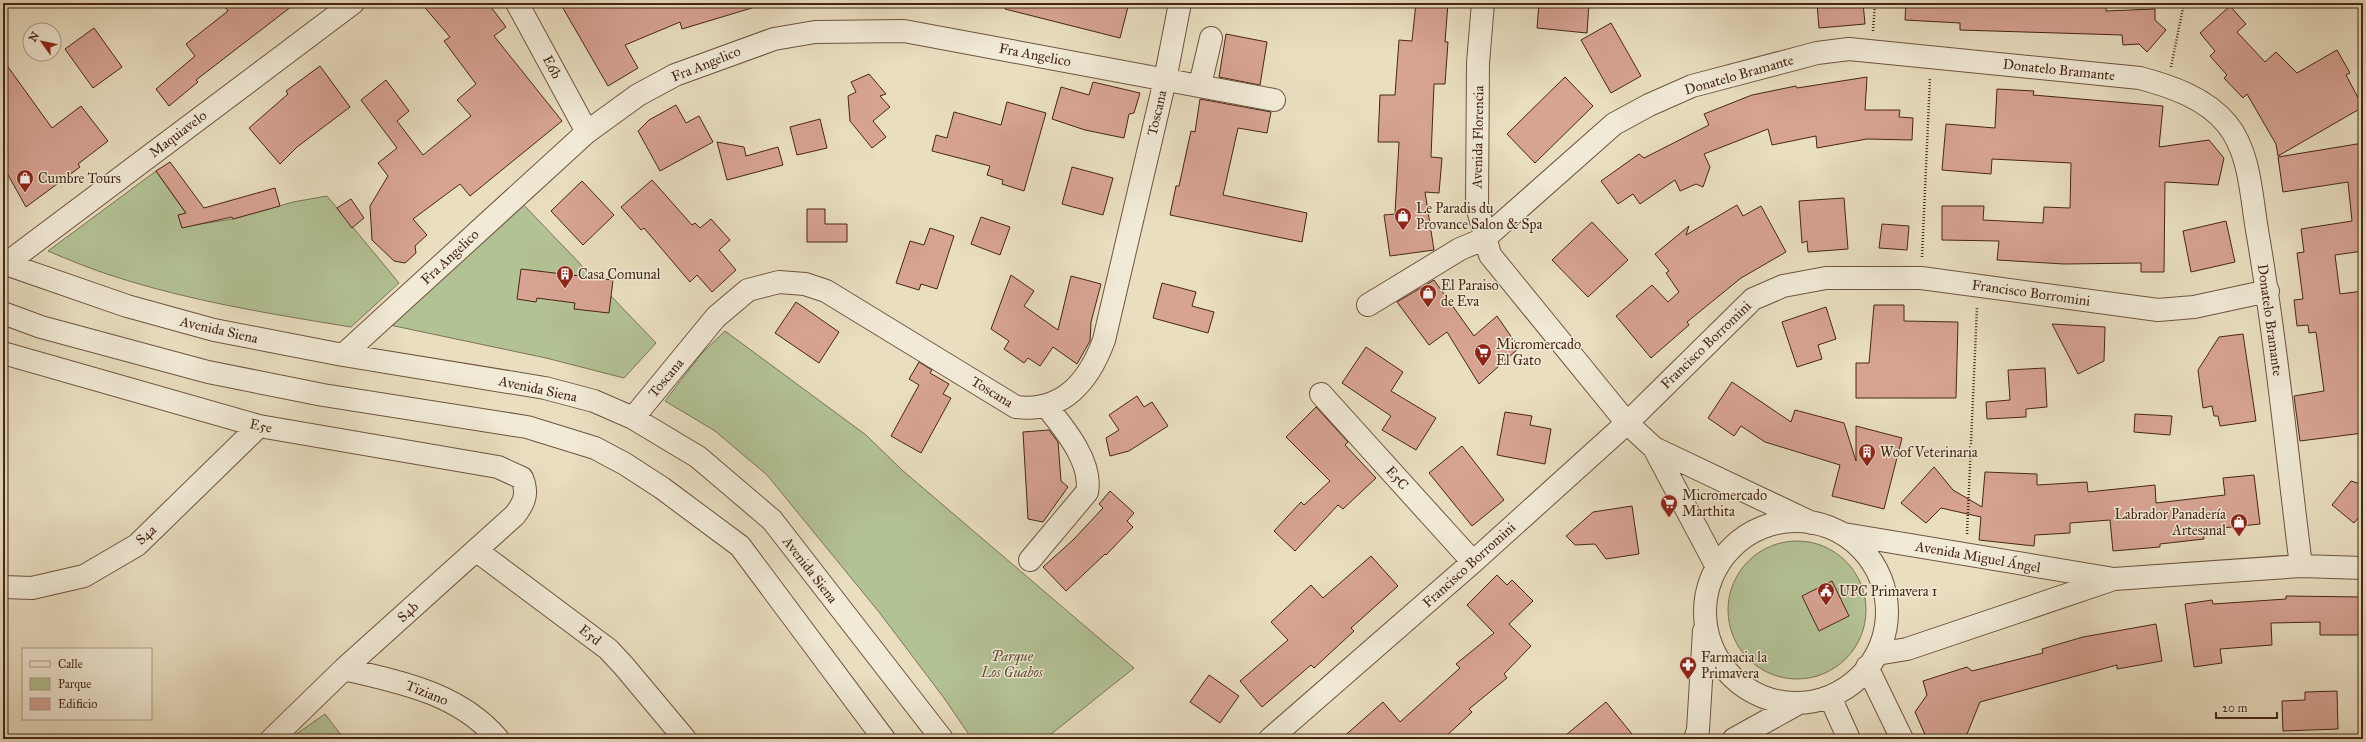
<svg xmlns="http://www.w3.org/2000/svg" width="2366" height="742" font-family="'IM FELL Great Primer',serif">
<rect width="100%" height="100%" fill="#e9dec0"/>
<filter id="stains"><feTurbulence type="fractalNoise" baseFrequency=".005" numOctaves="4"/><feColorMatrix values="0 0 0 0 .2 0 0 0 0 .09 0 0 0 0 .02 0 0 0 .5 -.17"/></filter>
<radialGradient id="worn" r=".72"><stop offset=".6" stop-color="#630" stop-opacity="0"/><stop offset="1" stop-color="#630" stop-opacity=".3"/></radialGradient>
<path fill="#b3c295" stroke="#7c7455" d="M156 171 194 225 233 219 293 202 327 196 399 283 351 327C271 314 190 301 113 276 91 269 69 260 48 251Z
M518 199 656 343 624 378 546 358 385 324Z
M725 331 866 435 902 470 1134 668 1045 739H972L944 698 879 612 767 475 715 431 665 401 702 353Z
M1728 610a69 69 0 1 1 138 0a69 69 0 1 1-138 0Z
M325 714 344 739H289Z"/>
<path fill="#d7a393" stroke="#462615" d="M222 3H296L196 80 198 82 169 106 156 89 195 56 186 44 228 11Z
M421 3H488L506 27 494 36 562 121 470 196 460 184 413 219 427 235 415 246 416 253 405 263 394 261 372 240 370 206 388 176 378 163 397 148 361 100 386 80 409 111 397 121 423 155 471 116 457 100 476 84 444 41 450 37Z
M560 3H755V7L682 29 680 22 625 45 638 68 608 86Z
M1006 3H1129L1120 38 1005 9Z
M1416 3H1448L1445 42H1448L1445 84H1434L1431 157 1442 158 1439 193 1425 192 1434 250 1390 256 1384 215 1395 214 1399 142H1378L1380 95H1395L1399 40 1412 41Z
M1539 3H1589L1587 33 1537 28Z
M1817 3H1863L1865 24 1819 28Z
M1906 3H2106V11L2155 9V20L2166 30 2147 52 2139 44 2123 45 2122 35 1960 30V23L1905 20Z
M2230 6 2246 24 2237 32 2265 62 2276 52 2297 73 2337 50 2350 73 2346 75 2363 107 2278 156 2276 144 2247 94 2243 98 2224 78 2227 75 2210 56 2215 51 2200 33Z
M1611 23 1641 76 1611 93 1581 40Z
M94 28 122 67 93 88 65 49Z
M1226 34 1267 42 1260 85 1219 77Z
M3 60 52 128 81 106 108 141 78 164 80 167 26 207 3 166Z
M320 66 350 107 297 147 280 164 249 128 288 94 286 91Z
M869 74 886 94 880 96 890 107 873 121 886 137 872 148 850 121 848 96 856 92 851 82Z
M1565 77 1593 106 1535 163 1507 134Z
M1867 77 1865 110H1900L1899 117 1913 118 1912 140 1867 139 1817 148 1816 136 1772 145 1768 129 1704 154 1710 167 1703 187 1696 184 1680 191 1675 180 1640 204 1633 194 1618 204 1601 181 1639 154 1644 158 1709 125 1704 114 1752 95 1796 86 1797 88Z
M1093 82 1140 93 1134 113 1129 114 1124 138 1085 130 1052 119 1061 87 1089 95Z
M1997 89 2034 91 2033 95 2163 106 2159 147 2209 140 2224 158 2218 185 2165 182 2164 272H2141V263L2064 264 1997 260 1999 241 1942 240V206H1984L1983 220 2043 223 2044 207 2070 208 2071 163 1992 159 1991 174 1942 170 1946 124 1995 128Z
M1200 99 1271 112 1267 133 1238 128 1223 195 1307 213 1302 242 1170 215 1176 186H1179L1191 131 1195 132Z
M1007 102 1046 113 1024 191 1002 184 1003 180 987 175 990 166 932 151 936 135 947 138 954 112 1001 125Z
M676 105 686 123 699 116 713 142 660 171 638 131 649 120Z
M820 119 827 148 797 155 790 127Z
M717 142 744 147 746 156 778 147 783 165 727 180Z
M2363 143V251L2335 255 2340 294 2363 291V433L2300 441 2294 396 2324 391 2316 332 2309 333 2308 325 2297 326 2294 300 2303 299 2297 253 2304 252 2301 229 2352 221 2348 182 2283 192 2278 157Z
M170 162 204 208 275 188 280 206 233 219 232 217 182 228 178 215 186 213 156 171Z
M1072 167 1113 178 1103 215 1062 204Z
M652 180 692 225 695 223 700 228 711 219 730 240 719 250 736 270 712 292 697 275 690 282 644 228 641 230 621 207Z
M582 181 614 215 583 245 551 211Z
M1844 198 1848 249 1808 252 1807 241 1802 243 1799 201Z
M351 199 364 218 352 228 337 208Z
M1737 205 1743 216 1761 206 1786 252 1741 278 1687 322 1689 325 1651 358 1616 316 1652 285 1668 302 1679 292 1666 273 1669 271 1655 254 1689 226 1686 235Z
M807 209H825V224H847V242H807Z
M981 217 1010 227 1000 255 971 244Z
M2226 221 2235 262 2191 272 2183 231Z
M1592 222 1628 260 1588 297 1552 260Z
M1882 224 1909 226 1907 250 1879 248Z
M930 228 954 236 937 289 921 284 919 290 896 283 910 241 924 245Z
M521 269 613 280 609 313 574 309 575 303 537 298 536 302 517 299Z
M1011 275 1034 291 1024 306 1058 330 1071 276 1101 284 1091 322 1090 341 1077 364 1053 347 1040 366 1028 358 1024 363 1004 349 1009 341 991 329Z
M1434 280 1474 336 1497 316 1519 348 1479 384 1447 332 1429 345 1397 302Z
M1162 283 1196 292 1192 306 1214 312 1208 333 1153 318Z
M796 302 839 332 819 363 775 333Z
M1874 305H1904V321L1958 322 1956 398H1856V363H1869Z
M1826 307 1836 339 1818 345 1822 359 1797 367 1782 322Z
M2052 324 2105 327 2104 361 2078 374Z
M2243 334 2256 421 2220 426 2218 416H2214L2212 406 2203 408 2198 370 2219 337Z
M1366 347 1403 372 1391 391 1436 418 1416 450 1382 430 1391 416 1342 383Z
M919 362 932 370 930 373 949 384 943 394 951 398 921 453 891 436 919 385 909 379Z
M2045 368 2047 407 2026 409V417L1987 419 1986 402 2010 400 2008 370Z
M1732 382 1791 422 1795 410 1844 423 1856 461V426L1902 438 1884 509 1832 496 1840 465 1765 442 1741 426 1734 436 1708 418Z
M1137 396 1144 407 1152 402 1168 426 1129 451 1110 456 1106 438 1119 430 1109 415Z
M1316 407 1348 442 1345 445 1376 478 1343 509 1338 505 1295 551 1274 531 1301 502 1304 505 1330 481 1286 437Z
M1505 412 1532 416 1530 425 1551 429 1545 464 1497 455Z
M2135 414 2172 416 2170 435 2134 432Z
M1049 430 1058 442 1061 481 1068 487 1043 522 1028 519 1023 432Z
M1462 446 1504 500 1472 526 1429 473Z
M1934 467 1953 490 1982 507 1985 472 2037 474V485L2087 482 2088 492 2155 485 2156 503 2225 495 2223 478 2254 475 2260 524 2203 530 2204 539 2160 544V547L2113 551 2110 520 2070 523V533L2035 535 2034 546 1979 540 1981 517 1941 508 1926 523 1901 503Z
M2351 481 2363 485V512L2354 523 2332 505Z
M1110 491 1134 513 1127 521 1133 527 1106 555 1105 554 1066 591 1043 567 1073 540 1103 508 1099 504Z
M1632 506 1639 554 1606 559 1595 544 1575 545 1566 536 1593 512Z
M1371 556 1398 586 1351 628 1354 631 1314 668 1311 665 1262 707 1240 681 1288 640 1271 622 1311 585 1323 598Z
M1497 575 1507 585 1512 580 1533 601 1509 624 1531 646 1504 674 1507 678 1469 709 1472 712 1443 739H1341L1383 702 1400 722 1460 668 1456 664 1494 633 1467 605Z
M1832 581 1849 616 1819 631 1802 596Z
M2286 596 2363 597V635H2320V622L2271 623 2272 645 2220 649 2222 663 2194 667 2185 604 2212 600 2213 604 2286 599Z
M2156 624 2162 661 2117 669V665L1980 702 1965 739H1927L1915 712 1927 695 1923 681 1967 667 1972 671 2043 653 2042 649 2083 637Z
M1209 675 1239 696 1220 723 1190 702Z
M2337 691 2338 729 2283 731 2282 701 2305 700V692Z
M1606 702 1636 739H1561Z"/>
<g fill="none" stroke-linecap="round" stroke-linejoin="round">
<g stroke="#6f5440" stroke-width="24">
<path id="minor" d="M517 3 587 132
M1483 3 1478 63 1477 206 1490 255 1627 423 1654 448 1812 523
M1200 85 1211 38
M3 263 127 306 214 330 343 355 545 388 594 401 633 418 698 457 772 520 942 739
M3 266 353 3
M1368 305 1460 249 1484 239 1614 124 1649 105 1692 86 1817 53 1849 49 2140 78C2170 86 2206 98 2227 124 2250 152 2251 195 2257 230 2276 341 2287 454 2301 566
M3 313 41 327 208 372 323 395 527 427 595 448 625 464 662 488 740 546 884 739
M3 353 259 426 498 467 522 478C528 493 525 502 515 515L344 669 272 739
M343 355 587 132 638 95 675 75 774 39 815 32 904 31 1274 100
M1321 394 1473 562
M633 418 716 317 748 290 779 282 805 284 826 291 1016 407C1063 413 1089 381 1104 340L1165 80 1180 3
M1654 448 1717 567
M1705 612a91 91 0 1 1 182 0a91 91 0 1 1-182 0Z
M1844 534 2114 579 2301 566 2363 568
M477 551 608 649 623 665 685 739
M1030 560 1087 492C1093 463 1064 428 1047 407
M3 587 32 588 84 576 137 545 259 426
M1877 654 1907 649 2111 580
M1867 667 1902 739
M344 669C400 682 459 693 498 739
M1830 697 1849 739
M1270 739 1473 562 1627 423 1753 299 1783 286 1826 278H1921L2158 310 2194 307 2268 291
M1695 739 1698 730 1704 631
M1734 739 1799 703"/>
</g>
<path stroke="#462615" stroke-width="2.5" stroke-dasharray="1 2" stroke-linecap="butt" d="M1873 31 1875 3
M2171 67 2184 3
M1922 257 1930 78
M1967 534 1977 307"/>
<use href="#minor" stroke="#f1ead6" stroke-width="22"/>
</g>
<defs>
<g id="shop-pin" transform="scale(0.9)"><path d="M0 17L-7.5 6A9.5 9.5 0 1 1 7.5 6Z" fill="#8f2418" stroke="#f1ead6"/><path d="M-5-2.5h2.3a2.7 3.5 0 0 1 5.4 0H5L5.5 6h-11ZM-1.5-2.5h3a1.5 2.3 0 0 0-3 0Z" fill="#fff"/></g>
<g id="building-pin" transform="scale(0.9)"><path d="M0 17L-7.5 6A9.5 9.5 0 1 1 7.5 6Z" fill="#8f2418" stroke="#f1ead6"/><path d="M-4-6H4V6H1V3H-1V6H-4ZM-2.5-4.3h1.7v1.8h-1.7ZM.8-4.3h1.7v1.8H.8ZM-2.5-1h1.7V.8h-1.7ZM.8-1h1.7V.8H.8Z" fill="#fff"/></g>
<g id="supermarket-pin" transform="scale(0.9)"><path d="M0 17L-7.5 6A9.5 9.5 0 1 1 7.5 6Z" fill="#8f2418" stroke="#f1ead6"/><path d="M-6-5.5h2.5l.6 2H6L4.5 2H-2.5L-4.4-4H-6ZM-1.5 3.2a1.3 1.3 0 1 0 .1 0ZM3 3.2a1.3 1.3 0 1 0 .1 0Z" fill="#fff"/></g>
<g id="civic-pin" transform="scale(0.9)"><path d="M0 17L-7.5 6A9.5 9.5 0 1 1 7.5 6Z" fill="#8f2418" stroke="#f1ead6"/><path d="M-.6-6.5H3V-4.5H.6V-3L4-1V1h2V6H-6V1h2V-1L-.6-3ZM-1.2 2.5V6h2.4V2.5Z" fill="#fff"/></g>
<g id="pharmacy-pin" transform="scale(0.9)"><path d="M0 17L-7.5 6A9.5 9.5 0 1 1 7.5 6Z" fill="#8f2418" stroke="#f1ead6"/><path d="M-2-6h4v4h4v4h-4v4h-4v-4h-4v-4h4Z" fill="#fff"/></g>
</defs>
<g fill-rule="evenodd">
<use href="#shop-pin" x="25" y="178"/>
<use href="#shop-pin" x="1403" y="216"/>
<use href="#building-pin" x="565" y="274"/>
<use href="#shop-pin" x="1428" y="293"/>
<use href="#supermarket-pin" x="1483" y="352"/>
<use href="#building-pin" x="1867" y="452"/>
<use href="#supermarket-pin" x="1669" y="503"/>
<use href="#shop-pin" x="2239" y="522"/>
<use href="#civic-pin" x="1826" y="591"/>
<use href="#pharmacy-pin" x="1688" y="665"/>
</g>
<g text-anchor="middle" dominant-baseline="central" stroke-width="3" stroke-linejoin="round" paint-order="stroke">
<g font-size="14" fill="#462615" stroke="#f1ead6">
<text transform="translate(1035 55) rotate(11)">Fra Angelico</text>
<text transform="translate(706 64) rotate(-22)">Fra Angelico</text>
<text transform="translate(552 67) rotate(62)">E6b</text>
<text transform="translate(2059 70) rotate(6)">Donatelo Bramante</text>
<text transform="translate(1739 75) rotate(-16)">Donatelo Bramante</text>
<text transform="translate(1157 113) rotate(-77)">Toscana</text>
<text transform="translate(178 134) rotate(-37)">Maquiavelo</text>
<text transform="translate(1478 137) rotate(-89)">Avenida Florencia</text>
<text transform="translate(450 257) rotate(-43)">Fra Angelico</text>
<text transform="translate(2031 293) rotate(8)">Francisco Borromini</text>
<text transform="translate(2270 320) rotate(82)">Donatelo Bramante</text>
<text transform="translate(219 330) rotate(13)">Avenida Siena</text>
<text transform="translate(1706 345) rotate(-44)">Francisco Borromini</text>
<text transform="translate(666 378) rotate(-50)">Toscana</text>
<text transform="translate(538 389) rotate(12)">Avenida Siena</text>
<text transform="translate(992 392) rotate(31)">Toscana</text>
<text transform="translate(261 426) rotate(12)">E5e</text>
<text transform="translate(1397 478) rotate(48)">E5C</text>
<text transform="translate(146 535) rotate(-42)">S4a</text>
<text transform="translate(1978 557) rotate(10)">Avenida Miguel Ángel</text>
<text transform="translate(1469 565) rotate(-42)">Francisco Borromini</text>
<text transform="translate(810 570) rotate(52)">Avenida Siena</text>
<text transform="translate(408 612) rotate(-42)">S4b</text>
<text transform="translate(590 635) rotate(38)">E5d</text>
<text transform="translate(427 693) rotate(22)">Tiziano</text>
</g>
<g font-size="14" fill="#462615" stroke="#f1ead6" text-anchor="start">
<text x="38" y="178">Cumbre Tours</text>
<text x="1416" y="208">Le Paradis du<tspan x="1416" dy="16">Provance Salon &amp; Spa</tspan></text>
<text x="578" y="274">Casa Comunal</text>
<text x="1441" y="285">El Paraiso<tspan x="1441" dy="16">de Eva</tspan></text>
<text x="1496" y="344">Micromercado<tspan x="1496" dy="16">El Gato</tspan></text>
<text x="1880" y="452">Woof Veterinaria</text>
<text x="1682" y="495">Micromercado<tspan x="1682" dy="16">Marthita</tspan></text>
<text x="2226" y="514" text-anchor="end">Labrador Panadería<tspan x="2226" dy="16">Artesanal</tspan></text>
<text x="1839" y="591">UPC Primavera 1</text>
<text x="1701" y="657">Farmacia la<tspan x="1701" dy="16">Primavera</tspan></text>
</g>
<g font-size="14" font-style="italic" fill="#614d35" stroke="#f1ead6">
<text x="1012" y="656">Parque<tspan x="1012" dy="16">Los Guabos</tspan></text>
</g>
</g>
<rect width="2366" height="742" fill="none" stroke="#e9dec0" stroke-width="16"/>
<rect x="4" y="4" width="2358" height="734" fill="none" stroke="#462615" stroke-width="2"/>
<rect x="8" y="8" width="2350" height="726" fill="none" stroke="#462615"/>
<rect x="22" y="648" width="130" height="72" fill="#f1ead6" stroke="#ad9c89"/>
<rect x="30" y="661" width="20" height="6" fill="#f1ead6" stroke="#ad9c89"/>
<text x="58" y="668" font-size="12" fill="#462615">Calle</text>
<rect x="30" y="678" width="20" height="12" fill="#b3c295" stroke="#ad9c89"/>
<text x="58" y="688" font-size="12" fill="#462615">Parque</text>
<rect x="30" y="698" width="20" height="12" fill="#d7a393" stroke="#ad9c89"/>
<text x="58" y="708" font-size="12" fill="#462615">Edificio</text>
<g transform="translate(42 42) rotate(303)"><circle r="19" fill="#f1ead6" stroke="#ad9c89"/>
<path d="M0-3L7 15L0 10L-7 15Z" fill="#8f2418"/>
<text y="-6" font-size="11" font-weight="bold" text-anchor="middle" fill="#462615">N</text>
</g>
<path d="M2216 712v6h61v-6" fill="none" stroke="#462615" stroke-width="2"/>
<text x="2222" y="712" font-size="12" fill="#462615" stroke="#f1ead6" stroke-width="3" paint-order="stroke">20 m</text>
<rect width="100%" height="100%" filter="url(#stains)"/>
<rect width="100%" height="100%" fill="url(#worn)"/>
</svg>
